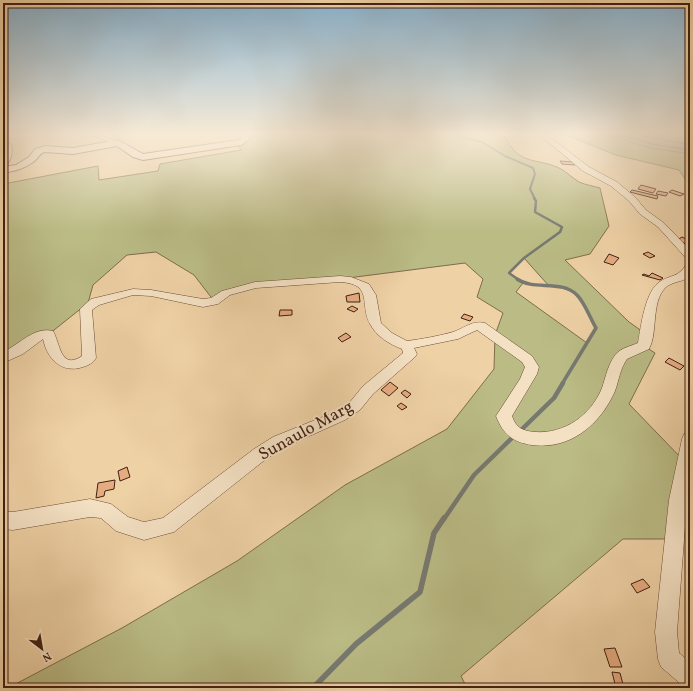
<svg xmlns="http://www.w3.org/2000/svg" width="693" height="691" font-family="Vollkorn,serif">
<rect width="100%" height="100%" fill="#eed1a5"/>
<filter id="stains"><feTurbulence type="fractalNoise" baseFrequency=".005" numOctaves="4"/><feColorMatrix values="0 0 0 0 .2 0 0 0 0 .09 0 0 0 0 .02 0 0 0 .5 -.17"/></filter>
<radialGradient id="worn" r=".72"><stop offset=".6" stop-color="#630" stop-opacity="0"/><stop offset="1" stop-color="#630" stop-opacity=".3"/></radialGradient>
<path fill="#babb85" stroke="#7e6d4b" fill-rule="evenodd" d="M244 135H494L506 137C517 165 537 158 559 168 566 171 572 178 579 182 586 185 593 186 600 188L609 226 590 254 565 260 629 322 646 334 644 346 655 353 629 404 685 462 674 539H623L461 676 467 688H8L122 628 237 561 345 485 447 429 494 369 495 335 503 313 477 297 483 279 465 263 340 279 255 285 214 301 194 275 156 252 127 255 93 285 88 303 49 334 3 358V184L98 166 99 180 158 171 160 164 241 150 236 143 245 136ZM524 258 549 286C580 288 583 303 596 328L587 343 516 292 523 283 509 273Z
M566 135H606L690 154V186L679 170 616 155Z"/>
<path fill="#9bb5af" stroke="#777970" d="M606 135H689L690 154 651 148Z"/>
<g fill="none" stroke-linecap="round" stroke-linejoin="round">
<path stroke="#6e6a60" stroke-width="1" d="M619 135 652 144 690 150
M637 135 690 145"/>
<path stroke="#777970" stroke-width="2" d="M455 135 482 142 505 156 533 168 535 174 530 189 535 199"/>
<path stroke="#777970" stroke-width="2.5" d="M519 280 509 273 524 258 560 232 562 227 535 212 536 201 534 198"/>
<path stroke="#777970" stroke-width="3.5" d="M517 279C534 291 561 279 577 295 585 303 590 318 596 328L562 384"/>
<path stroke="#777970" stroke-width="4.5" d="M519 432 554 398 563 383
M444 519 474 475 514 436"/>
<path stroke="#777970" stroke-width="5.5" d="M313 688 356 644 420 592 434 533 444 518"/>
</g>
<path fill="#e6ac81" stroke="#421f11" d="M560 161 573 162 575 165 562 164Z
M641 185 656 189 653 193 638 189Z
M632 190 658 196 657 199 630 192Z
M672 190 684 194 680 196 669 192Z
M658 191 668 193 666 196 656 194Z
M682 237 690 241V244L688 245 677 240Z
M648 252 655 256 650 258 643 254Z
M609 254 619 258 613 265 604 262Z
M652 273 663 278 660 280 642 275 644 274 649 276Z
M359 293 360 302H347L346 296Z
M352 306 358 309 354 312 347 309Z
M280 310H292V315L279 316Z
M464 314 473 317 470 321 461 318Z
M346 333 351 337 342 342 338 338Z
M669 358 684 366 680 370 665 362Z
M390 382 398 388 389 396 381 390Z
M405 390 411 394 407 398 401 393Z
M401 403 407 407 402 410 397 406Z
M127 467 130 477 120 481 118 471Z
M115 480 114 489 105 491 104 496 96 498 98 483Z
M643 579 650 587 637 593 631 584Z
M615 648 622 667H610L604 649Z
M612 672 620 673 624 688H616Z"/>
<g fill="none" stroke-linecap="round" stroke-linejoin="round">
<g stroke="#6d4c36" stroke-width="1">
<path id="minor" d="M90 135H99L121 143 116 144Z
M540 135H547L589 167 617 182 635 197 646 210 664 223 690 250V259L686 258 658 227 640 214 629 201 611 186 583 171Z
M690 264V276L688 278C681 282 671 282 665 288 651 303 658 333 649 349L627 359C620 369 619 380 615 391 600 425 570 450 532 445 512 442 503 434 496 416L520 379 525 367 522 362 477 330 458 339 414 348 417 354 415 357 373 394 360 410 345 420 285 447 266 459 174 532 144 540 116 531 101 518 90 517 13 530 3 529V511L13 512 90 499 111 504 128 517 144 522 163 518 254 449 273 437 335 412 350 402 363 386 403 353 402 349C389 344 376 336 370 324 359 304 374 284 340 282L256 288 230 295 218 304 203 307 151 296 133 295 99 305 92 310 96 358C93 363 89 365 83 367 62 374 47 359 43 339L23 354 3 363V352C19 345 34 326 53 331 60 342 60 371 82 356L80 309 91 299 133 289 151 290 203 299 211 298 222 291 255 282 340 276 351 277 369 284 376 295 381 323 392 333 407 341C422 339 439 336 453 332 465 328 472 320 485 323L532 356 539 367 537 374 512 416C516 428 523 431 535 432 565 434 591 415 602 388 606 376 608 364 616 354 621 348 631 346 638 343 641 326 645 290 661 281 673 274 677 278 686 265Z
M690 432V483L687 500 677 632 679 653 690 662 689 688 682 685 661 667 658 659 655 632 669 500 682 439 684 434Z"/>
</g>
<g stroke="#6d4c36" stroke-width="2">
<path id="tertiary" d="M240 135H248L250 139 241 145 143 160 133 157 117 146 73 154 45 152C39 153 38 159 33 162 24 169 14 171 3 173V167L16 165 29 157 35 149 45 146 73 148 118 140 143 154 239 140 241 138Z
M3 138 11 145C13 154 11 159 6 166L3 167Z"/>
</g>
<use href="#minor" fill="#f4e1c4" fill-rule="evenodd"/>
<use href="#tertiary" fill="#f4e1c4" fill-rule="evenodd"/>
</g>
<linearGradient id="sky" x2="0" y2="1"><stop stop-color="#89b4d1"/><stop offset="0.58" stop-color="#f7ead6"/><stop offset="1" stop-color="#f7ead6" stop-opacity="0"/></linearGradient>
<rect width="693" height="231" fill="url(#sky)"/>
<g text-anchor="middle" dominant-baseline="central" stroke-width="3.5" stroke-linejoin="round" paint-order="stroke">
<g font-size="17" fill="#421f11" stroke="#f4e1c4">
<text transform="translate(306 431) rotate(-29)">Sunaulo Marg</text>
</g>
</g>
<rect width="693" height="691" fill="none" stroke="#eed1a5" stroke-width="16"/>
<rect x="4" y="4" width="685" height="683" fill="none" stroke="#421f11" stroke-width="2"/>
<rect x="8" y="8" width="677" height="675" fill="none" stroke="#421f11"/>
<g transform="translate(42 649) rotate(149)" stroke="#f4e1c4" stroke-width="3" paint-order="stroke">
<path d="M0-3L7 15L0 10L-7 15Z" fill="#421f11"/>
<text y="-6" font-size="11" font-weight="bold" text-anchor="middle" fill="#421f11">N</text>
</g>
<rect width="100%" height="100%" filter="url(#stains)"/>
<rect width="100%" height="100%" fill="url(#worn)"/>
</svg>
